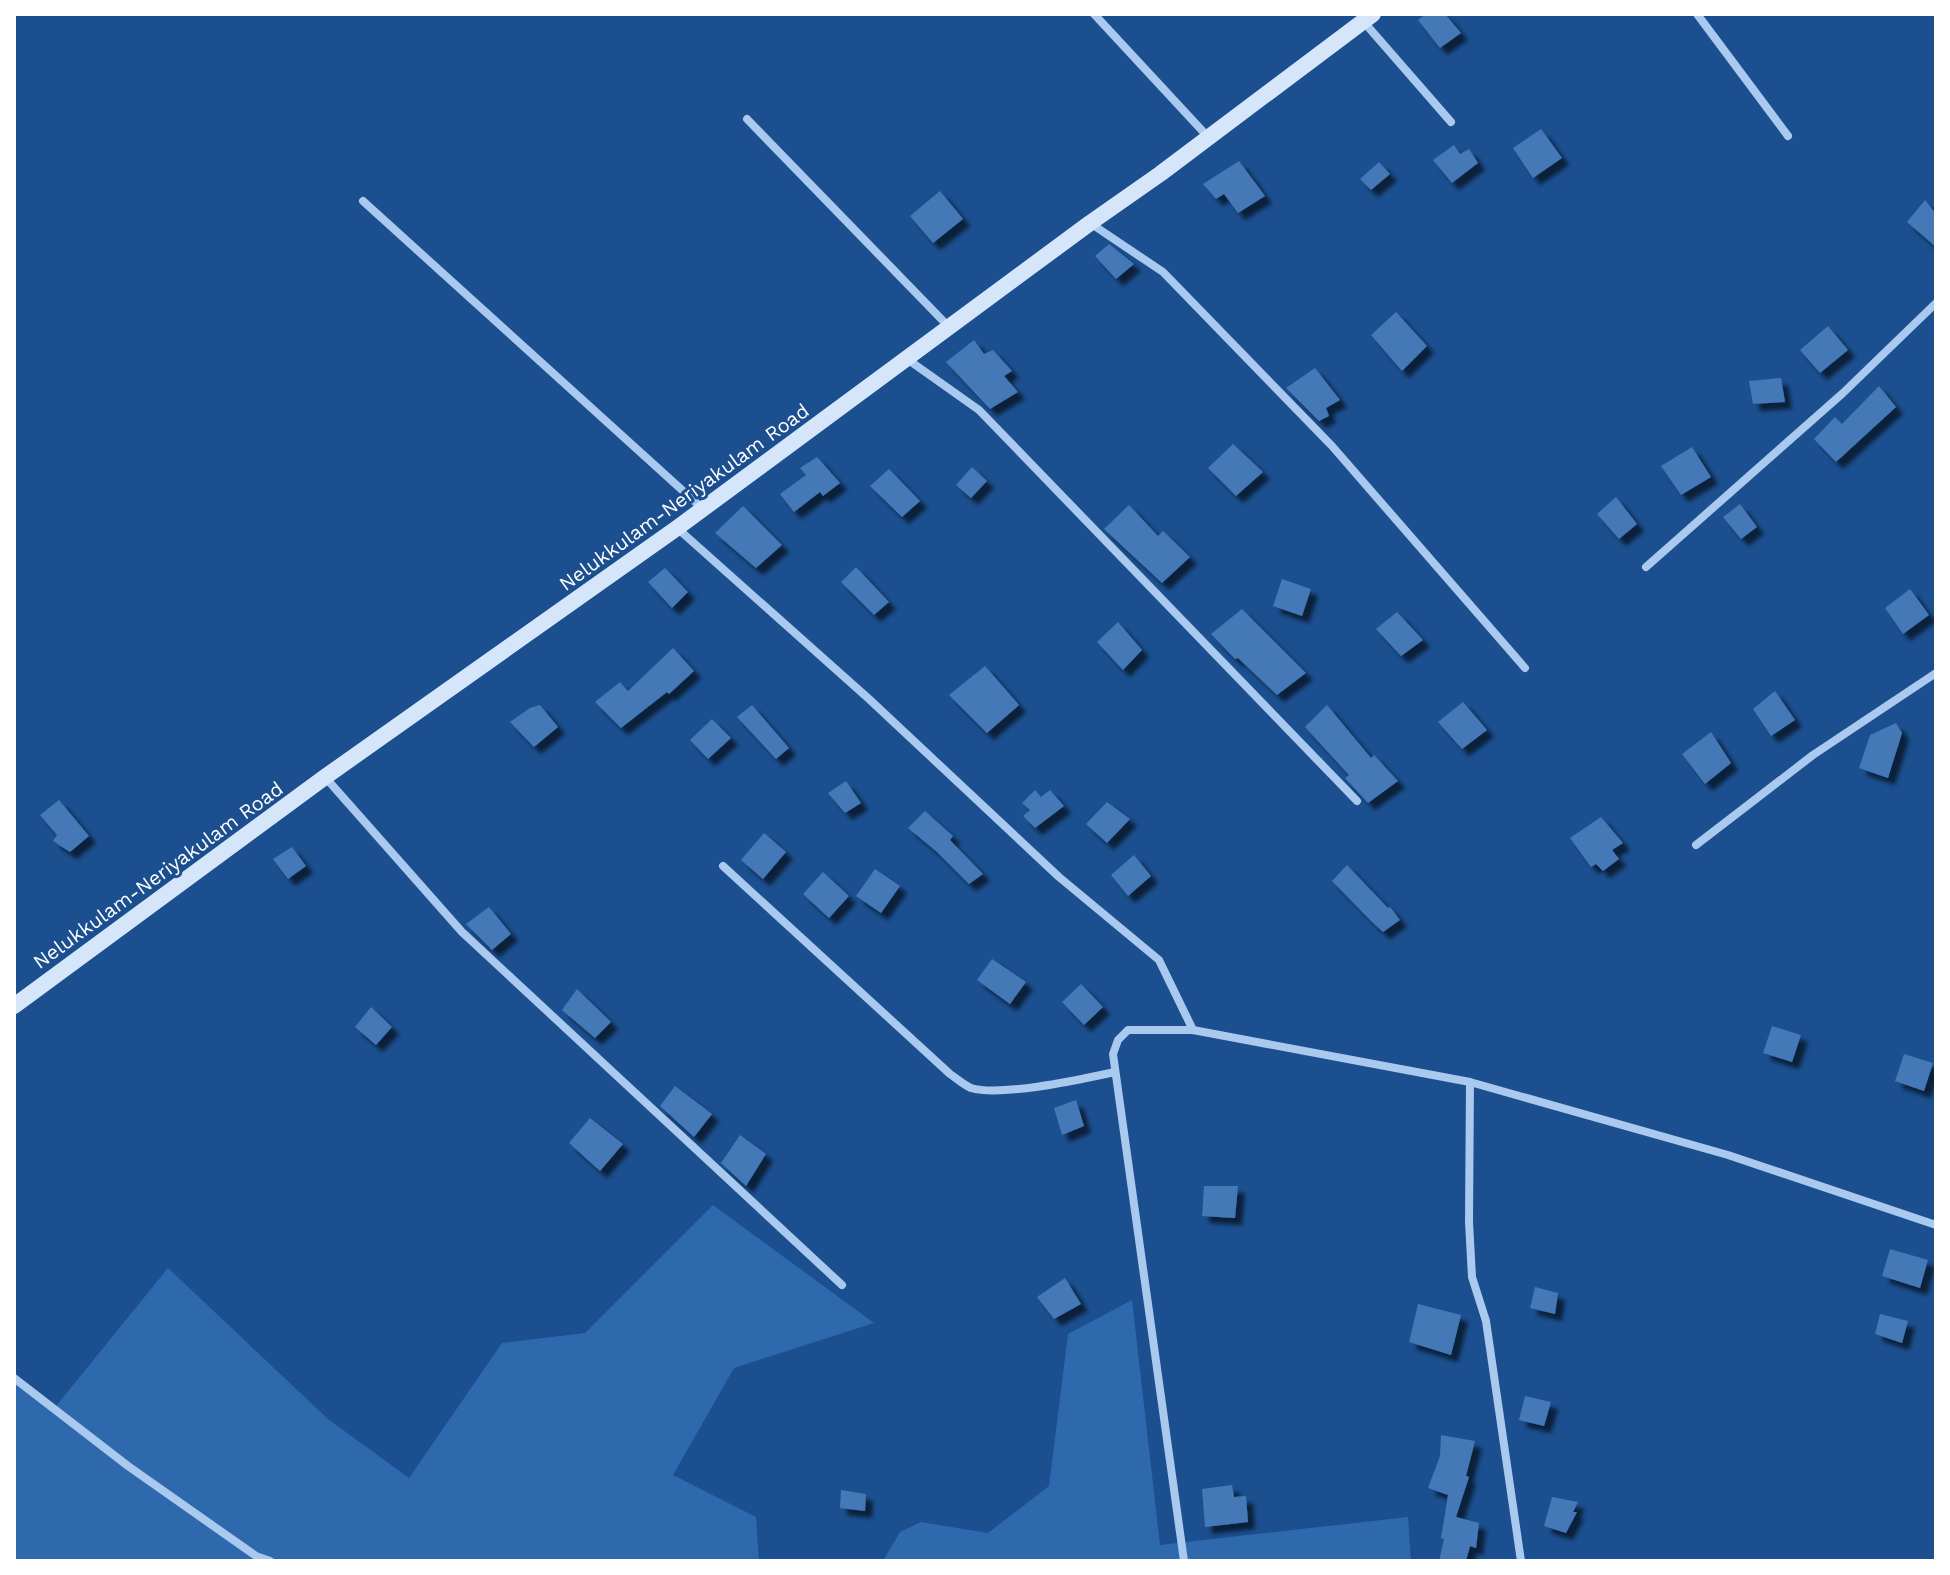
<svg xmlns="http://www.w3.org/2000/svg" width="1950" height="1575" font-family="'Work Sans',sans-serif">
<defs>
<filter id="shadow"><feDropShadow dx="7" dy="7" stdDeviation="2" flood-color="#0009"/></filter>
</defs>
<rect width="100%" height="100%" fill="#1b4f8f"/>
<path fill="#2e69ad" d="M713 1205 874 1323 734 1368 673 1475 756 1517 759 1561H14V1381L52 1411 168 1268 328 1419 409 1478 502 1343 585 1333Z
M1132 1300 1160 1545 1408 1517 1411 1561H883L900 1532 921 1522 988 1533 1049 1486 1068 1334Z"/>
<path fill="#4478b7" filter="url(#shadow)" d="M1426 14H1445L1461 33 1440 48 1418 20Z
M1541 129 1562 158 1533 178 1513 148Z
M1454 145 1460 154 1469 149 1478 163 1452 183 1433 160Z
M1239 161 1265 196 1238 213 1224 194 1216 199 1203 184Z
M1379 162 1390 174 1371 190 1360 179Z
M940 191 963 219 933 243 910 216Z
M1925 200 1936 214V247L1907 222Z
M1109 244 1134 264 1116 279 1095 256Z
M1396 312 1427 346 1402 371 1371 335Z
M1828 326 1848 350 1820 373 1800 350Z
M974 340 984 354 993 350 1012 371 1004 376 1018 392 990 409 946 362Z
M1315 368 1340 400 1326 408 1329 416 1319 421 1286 388Z
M1781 378 1785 402 1753 404 1749 381Z
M1879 386 1896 407 1836 462 1814 439 1835 417 1842 424Z
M1233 444 1263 472 1236 496 1208 468Z
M1692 447 1711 477 1681 495 1661 466Z
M817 457 840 483 823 496 820 492 794 512 780 494 806 475 800 468Z
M972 467 987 481 971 498 956 485Z
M889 469 920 501 902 517 870 486Z
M1616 497 1637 524 1619 539 1597 514Z
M1740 504 1757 527 1741 539 1723 517Z
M1129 505 1158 536 1163 531 1190 557 1162 583 1104 529Z
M743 506 782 545 756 568 715 533Z
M856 567 889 602 874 615 841 582Z
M665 568 688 592 672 608 648 582Z
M1282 579 1311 589 1302 616 1273 606Z
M1910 589 1929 615 1903 634 1885 608Z
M1242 609 1306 673 1277 695 1238 658 1235 659 1211 634Z
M1397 612 1423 640 1401 656 1376 629Z
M1118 622 1142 650 1123 670 1097 642Z
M673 648 694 671 669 694 667 692 621 728 595 702 620 682 628 691Z
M985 666 1019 705 987 733 949 695Z
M1775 691 1795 720 1771 736 1753 709Z
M1463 702 1487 730 1462 749 1438 722Z
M540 705 558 727 534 747 510 722 530 708Z
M752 705 789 748 776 759 737 717Z
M1327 705 1371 758 1374 755 1398 781 1368 803 1345 778 1349 775 1305 727Z
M712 719 731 738 708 759 690 740Z
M1896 723 1902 733 1888 778 1859 768 1870 735Z
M1711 732 1731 763 1705 784 1682 754Z
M846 781 861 803 845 813 828 793Z
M1035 790 1041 797 1050 790 1064 806 1035 828 1023 816 1030 810 1022 803Z
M59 800 89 836 70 852 53 841 57 835 40 815Z
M1107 802 1130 819 1107 843 1086 824Z
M925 811 953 836 950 840 983 874 969 884 937 852 908 828Z
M1601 817 1623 843 1612 850 1619 859 1603 871 1596 864 1591 867 1570 838Z
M764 833 786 852 763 879 741 860Z
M292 847 306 866 288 879 273 859Z
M1134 855 1151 876 1128 896 1111 875Z
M1347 865 1388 908 1390 907 1400 920 1383 932 1372 922 1332 881Z
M875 869 900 886 881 913 856 896Z
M823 872 849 896 829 918 803 894Z
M489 907 511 934 492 950 466 924Z
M992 959 1026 982 1010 1004 977 980Z
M1081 984 1103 1007 1084 1025 1062 1002Z
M577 989 611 1022 595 1038 562 1010Z
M371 1007 392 1027 376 1045 355 1027Z
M1772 1026 1801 1035 1792 1062 1763 1053Z
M1904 1054 1933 1063 1924 1091 1895 1081Z
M675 1086 712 1114 694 1137 660 1106Z
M1076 1100 1084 1126 1062 1135 1054 1108Z
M590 1118 623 1144 600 1171 569 1143Z
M740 1135 766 1154 746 1186 721 1163Z
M1204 1186H1238L1235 1218 1202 1216Z
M1890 1249 1928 1260 1920 1288 1882 1276Z
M1065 1278 1081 1304 1054 1319 1037 1297Z
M1535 1287 1558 1293 1555 1314 1530 1308Z
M1418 1304 1461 1315 1451 1355 1409 1342Z
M1880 1314 1908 1321 1902 1343 1875 1334Z
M1525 1396 1551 1402 1544 1426 1519 1420Z
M1441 1435 1475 1441 1466 1476 1469 1477 1456 1517 1479 1523 1476 1548 1470 1546 1466 1561H1439L1444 1539 1441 1538 1448 1495 1428 1488 1440 1456Z
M1232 1485 1234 1497 1246 1496 1248 1522 1205 1527 1202 1489Z
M841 1490 866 1494 865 1511 840 1508Z
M1552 1497 1578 1502 1573 1512H1577L1566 1533 1544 1526Z"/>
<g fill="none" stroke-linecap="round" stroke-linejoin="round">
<path stroke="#a9c9ee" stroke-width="8" d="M1094 14 1209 138
M1697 14 1788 136
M1363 21 1451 122
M747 119 950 328
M363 201 703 509
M1090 223 1163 272 1332 446 1525 668
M907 359 979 410 1357 801
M677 528 869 699 1059 877 1159 960 1193 1030
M1646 567 1843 393 1936 303
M325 777 462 932 842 1285
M1696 845 1813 755 1936 673
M723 866 950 1074C956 1078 964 1085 971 1088 1002 1097 1082 1079 1115 1072
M1470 1082 1469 1222 1472 1277 1486 1321 1521 1561
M14 1378 128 1466 256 1556 270 1561
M1184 1561 1113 1054 1118 1040 1128 1030H1193L1470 1082 1728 1155 1936 1225"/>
<path stroke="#d6e6fa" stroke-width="16" d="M14 1006 325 777 677 528 1090 223 1160 174 1373 14"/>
</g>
<g text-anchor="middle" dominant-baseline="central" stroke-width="6" stroke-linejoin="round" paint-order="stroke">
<g font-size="20" fill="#fff" stroke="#1b4f8f">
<text transform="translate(684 497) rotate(-36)">Nelukkulam-Neriyakulam Road</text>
<text transform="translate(158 875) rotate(-36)">Nelukkulam-Neriyakulam Road</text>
</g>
</g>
<rect width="1950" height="1575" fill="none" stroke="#ffffff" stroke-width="32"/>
</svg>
